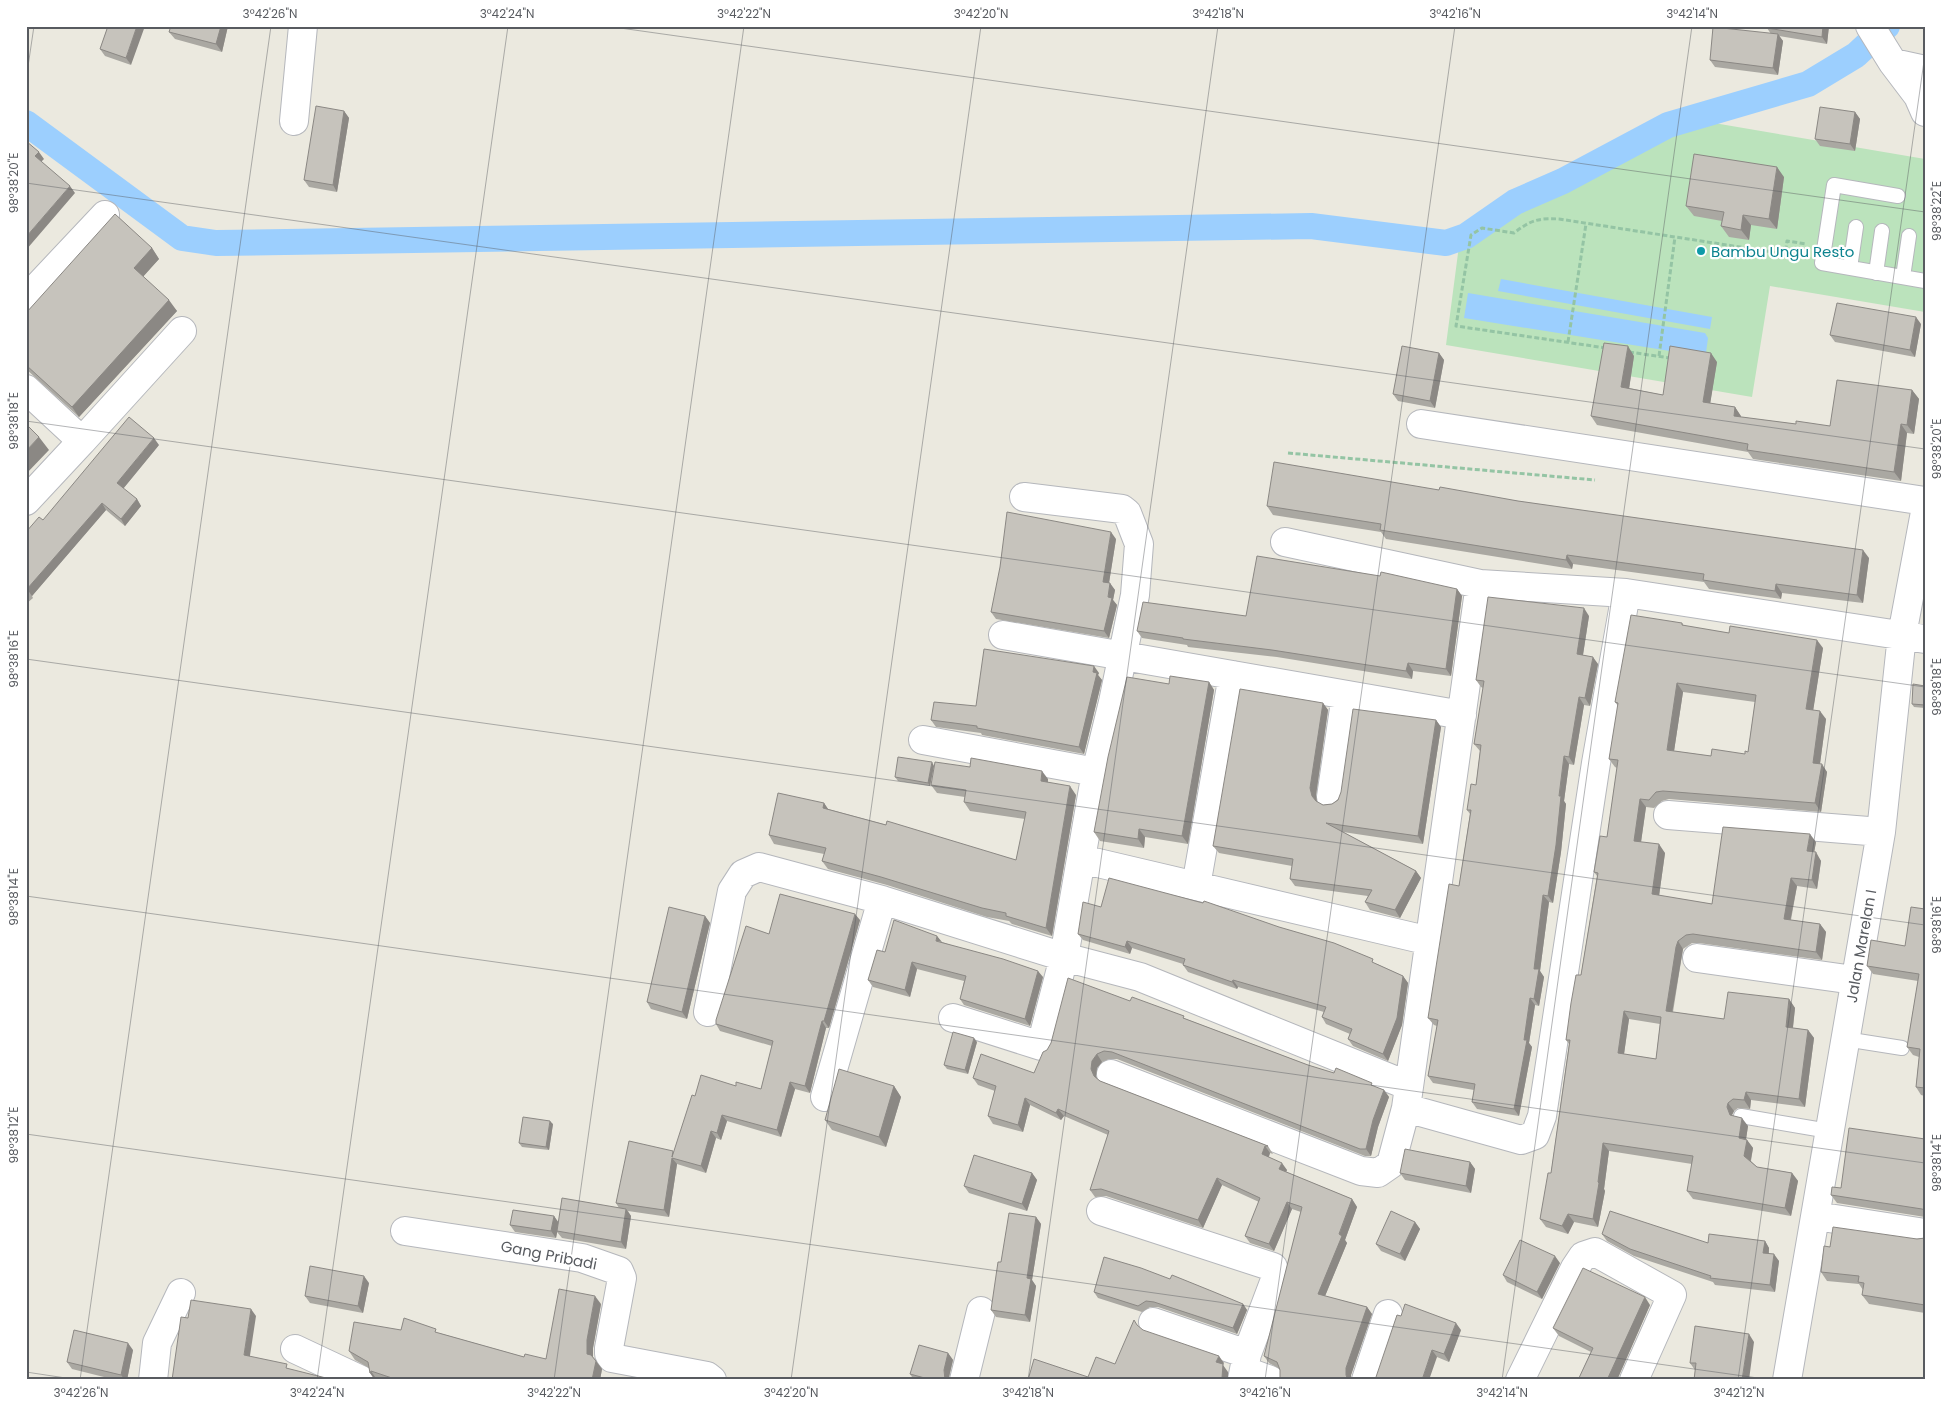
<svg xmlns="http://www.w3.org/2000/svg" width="1951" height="1406" font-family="Poppins,sans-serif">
<rect width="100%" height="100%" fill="#ebe9df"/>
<path fill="#bbe3bc" d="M1714 123 1925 159V312L1770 286 1752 397 1446 345 1460 238 1517 201 1563 181 1668 125Z"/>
<path fill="#9ccffe" d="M1501 279 1712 317 1710 329 1498 291Z
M1468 293 1705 333 1708 338 1706 353 1701 356 1464 318Z"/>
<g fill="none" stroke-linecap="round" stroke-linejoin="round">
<path stroke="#9ccffe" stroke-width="26" d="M26 123 182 238 216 243 1311 226 1446 243 1466 236 1515 202 1563 181 1668 125 1808 84 1856 55 1887 26"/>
<g stroke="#b5b7bc" stroke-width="16">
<path id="service" d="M1898 196 1834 185 1822 263 1925 281
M1850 268 1856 227
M1876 273 1882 231
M1903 277 1909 236
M1845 1039 1902 1048
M1741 1116 1829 1131"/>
</g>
<g stroke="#b5b7bc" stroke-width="30">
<path id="minor" d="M1870 26 1893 63 1918 96 1925 112
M1893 63 1925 70
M294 121 303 26
M26 299 105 215
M26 389 82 441 26 501
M1421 424 1925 501
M82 441 182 331
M1285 542 1480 584 1626 593 1925 639
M1003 635 1462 715
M923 740 1096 772
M1331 797 1346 695
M1668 815 1881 832
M1081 859 1430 941
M1196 886 1233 675
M1697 958 1854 980
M708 1012 732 891 743 874 759 867 882 900 1064 957 1140 977 1409 1086
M953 1018 1041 1046 1064 957 1096 772 1113 702 1135 595 1139 544 1127 513 1122 509 1024 497
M1111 1074 1361 1171 1378 1173 1391 1164 1406 1108 1480 584
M825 1097 882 900
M1406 1108 1521 1140 1535 1135 1542 1116 1596 763 1626 593
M1101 1211 1273 1267 1276 1277 1247 1354 1242 1380
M1816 1216 1925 1233
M405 1231 582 1258 619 1271 622 1278 609 1348V1354L612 1358 707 1376 712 1380
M1153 1322 1247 1354
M295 1349 361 1380
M1245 1371 1270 1380
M153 1380 157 1343 181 1293
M964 1380 981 1311
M1366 1380 1388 1314
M1520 1380 1575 1268 1583 1256 1595 1252 1672 1295 1634 1380
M1787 1380 1881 832 1902 635 1925 512"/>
</g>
<path stroke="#94c4a4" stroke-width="3" stroke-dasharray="5 2.5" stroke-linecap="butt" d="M1568 342 1586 224
M1606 348 1456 326 1471 235 1482 228 1514 233C1531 220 1538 218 1559 219L1785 254 1787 241 1806 244
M1629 352 1670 358
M1659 356 1675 237
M1288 453 1595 480"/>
<use href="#service" stroke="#fff" stroke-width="14"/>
<use href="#minor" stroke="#fff" stroke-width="28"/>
</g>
<path fill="#aaa8a2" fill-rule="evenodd" d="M108 26 131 65 105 56 100 49Z
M171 26H228L222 52 175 39 169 32Z
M1829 26 1827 44 1779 36 1783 41 1778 75 1715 67 1710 60 1771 34 1767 28Z
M344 111 349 118 337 192 309 187 304 180Z
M1855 112 1860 119 1855 151 1820 146 1815 139Z
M1784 177 1777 229 1751 225 1749 240 1729 237 1721 226 1722 221 1694 216 1686 206Z
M152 248 159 259 143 276 177 311 79 417 26 369V313Z
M1921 324 1915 357 1835 342 1830 335Z
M1439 353 1444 360 1435 408 1398 401 1393 394Z
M1634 356 1629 388 1663 395 1717 362 1710 403 1735 407 1741 417 1796 424 1830 426 1912 390 1919 399 1914 434 1907 433 1901 481 1753 459 1748 452 1597 425 1591 416Z
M159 445 123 489 137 499 141 506 125 526 106 510 32 596 33 598 26 604V532L43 520Z
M1439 490 1518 501 1869 558 1863 603 1782 593 1781 599 1709 589 1704 582 1573 564 1572 569 1386 539 1381 532 1273 515 1267 506Z
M1116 539 1109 583 1115 590 1113 600 1117 605 1109 638 996 619 991 612Z
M1457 589 1462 596 1451 676 1413 671 1412 679 1277 657 1188 647 1187 645 1142 638 1137 631Z
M1589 616 1583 655 1598 664 1590 706 1584 705 1574 765 1569 764 1564 801 1566 804 1561 852 1553 903 1549 902 1540 971 1544 977 1539 1006 1535 1005 1529 1043 1532 1047 1519 1116 1477 1109 1472 1102 1474 1090 1433 1083 1428 1076 1437 1026 1434 1025 1428 1018 1459 886 1470 814 1467 810 1476 785 1480 751 1474 744 1483 688 1481 687 1476 680Z
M1682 623 1684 626 1823 648 1813 710 1826 719 1820 764 1827 772 1821 812 1669 799 1662 801 1654 808 1646 807 1641 842 1665 853 1659 896 1712 904 1816 842 1814 852 1821 861 1817 889 1797 886 1791 920 1820 924 1826 932 1822 960 1699 943H1692L1683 949 1682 955 1673 1012 1724 1019 1789 999 1795 1008 1793 1028 1808 1030 1814 1038 1805 1107 1751 1100 1750 1109 1738 1108 1734 1111 1732 1115 1748 1126 1746 1139 1747 1140 1753 1148 1751 1161 1757 1167 1792 1173 1798 1181 1791 1216 1693 1199 1687 1191 1692 1164 1609 1151 1604 1189 1605 1191 1598 1227 1574 1222 1568 1234 1546 1227 1540 1219 1551 1173 1569 1044 1566 1040 1581 975 1597 876 1594 872 1607 837 1617 768 1615 767 1609 759 1618 706 1615 702ZM1683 692 1755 702 1748 752 1745 754 1711 756 1674 751ZM1629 1019 1660 1024 1656 1059 1624 1054Z
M1099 673 1098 675 1102 680 1084 754 982 735 981 733 936 727 931 720 976 706Z
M1209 682 1214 690 1188 844 1145 837 1144 848 1100 841 1094 832 1169 684Z
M1925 686V708L1914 707 1912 704Z
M1323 703 1328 710 1316 795 1317 802 1323 805 1332 804 1436 720 1441 727 1423 844 1343 832 1416 871 1421 878 1400 918 1370 910 1365 902 1368 896 1295 886 1290 879 1292 866 1219 853 1213 846Z
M934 766 930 786 898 781 895 777Z
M1048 779V782L1076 795 1052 936 1012 924 1009 921 987 917 887 885 828 869 822 861 824 854 774 844 769 835 824 803 828 809 1016 860 1025 819 970 811 964 802 965 797 937 793 931 785Z
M1101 907 1377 964 1403 976 1408 983 1402 1025 1388 1061 1353 1046 1348 1039 1350 1034 1326 1024 1322 1017 1324 1012 1238 987 1237 989 1188 972 1183 965V964L1132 948 1130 954 1083 940 1078 934Z
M1925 909V1096L1921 1095 1916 1087 1919 1057 1913 1055 1907 1047 1918 981 1873 974 1867 966 1905 946Z
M705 916 710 923 687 1019 651 1009 647 1002Z
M860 920 829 1028H826L810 1093 795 1089 781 1137 727 1121 721 1140 716 1138 706 1173 677 1164 669 1217 628 1211 631 1216 626 1249 562 1238 557 1232 556 1238 515 1232 510 1225 554 1216 558 1223 619 1208 616 1203 674 1152 695 1096 736 1086 761 1089 772 1046 720 1031 716 1024 769 934Z
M942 942 1043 977 1030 1026 964 1005 960 999 964 981 917 969 910 997 873 987 868 980 885 952Z
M1130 1001 1186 1019 1308 1065 1384 1090 1389 1097 1378 1127 1371 1156H1365L1117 1059H1109L1102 1062 1097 1068 1096 1076 1097 1079 1100 1081 1268 1146 1273 1154 1270 1153 1269 1157 1287 1170 1286 1172 1352 1199 1357 1207 1345 1240 1347 1243 1325 1296 1367 1307 1372 1314 1351 1375V1380H1278L1280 1378V1369L1269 1363 1264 1356 1301 1212 1292 1209 1274 1251 1250 1243 1245 1236 1259 1202 1222 1185 1203 1228 1106 1196 1095 1197 1090 1190 1108 1135 1064 1116 1061 1120 1030 1105 1023 1132 993 1124 988 1116 995 1091 978 1085 973 1078 1034 1073Z
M977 1042 968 1074 947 1069 944 1065Z
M894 1086 901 1097 886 1147 832 1130 825 1120Z
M553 1124 549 1150 522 1147 519 1143Z
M1925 1139V1217L1837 1203 1831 1195Z
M1470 1162 1475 1169 1471 1193 1405 1180 1400 1173Z
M1032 1173 1037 1180 1027 1211 969 1193 964 1186Z
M1036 1217 1041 1224 1032 1280 1036 1286 1030 1322 996 1317 991 1310 1001 1262Z
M1415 1222 1420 1229 1405 1261 1381 1251 1376 1244Z
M1602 1234 1708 1243 1765 1241 1769 1248V1254L1779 1261 1775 1292 1715 1285 1713 1282 1634 1256 1607 1241Z
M1925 1238V1313L1869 1304 1862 1295 1863 1290 1859 1284 1827 1281 1821 1272 1830 1247Z
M1560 1263 1542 1299 1507 1282 1503 1275Z
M1170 1279 1243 1304 1247 1310 1237 1334 1158 1307H1150L1142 1312 1098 1298 1094 1292Z
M369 1283 363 1313 310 1303 305 1296Z
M601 1304 593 1348V1357L602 1369 600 1380H375L370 1373 369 1368 355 1360 349 1351 401 1330 439 1333 524 1357 546 1359Z
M1650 1305 1617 1380H1578L1591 1352 1559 1336 1553 1328Z
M1461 1330 1449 1362 1437 1357 1375 1380Z
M1754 1342 1695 1370 1690 1363Z
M133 1350 127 1380H116L72 1369 67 1362Z
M948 1353 953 1360 949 1377V1380H914L910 1374Z"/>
<path fill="#8b8884" d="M137 26H145L131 65 126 58Z
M221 26H228L222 52 216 44Z
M1823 26H1829L1827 44 1822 37Z
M1778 34 1783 41 1778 75 1773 68Z
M344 111 349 118 337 192 333 185Z
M1855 112 1860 119 1855 151 1850 144Z
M39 152 44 159 40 163 35 156Z
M1777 167 1784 177 1777 229 1769 219Z
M70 186 75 193 26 250V237Z
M1743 215 1751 225 1749 240 1741 230Z
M152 248 159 259 142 278 134 268Z
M169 300 177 311 79 417 72 407Z
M1916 317 1921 324 1915 357 1910 350Z
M1628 346 1634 356 1628 396 1621 387Z
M1439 353 1444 360 1435 408 1430 401Z
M1711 353 1717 362 1709 411 1703 402Z
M1912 390 1919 399 1914 434 1907 425Z
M1735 407 1741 416 1740 425 1734 416Z
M1901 424 1907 433 1901 481 1894 472Z
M39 437 49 450 26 474V451Z
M154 438 159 445 122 490 117 483Z
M137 499 141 506 125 526 121 519Z
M102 503 106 510 32 596 27 589Z
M1111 532 1116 539 1108 589 1103 582Z
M1863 550 1869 558 1863 603 1857 595Z
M1567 555 1573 564 1572 569 1566 560Z
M1110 583 1115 590 1113 600 1117 605 1109 638 1104 631Z
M1776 584 1782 593 1781 599 1775 591Z
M1457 589 1462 596 1451 676 1446 669Z
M1584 608 1589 616 1582 661 1577 654Z
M1817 640 1823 648 1812 718 1806 709Z
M1593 657 1598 664 1590 706 1585 698Z
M1408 663 1413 671 1412 679 1406 671Z
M1094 666 1099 673 1098 675 1102 680 1084 754 1079 747Z
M1209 682 1214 690 1188 844 1182 836Z
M1677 683 1683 692 1673 758 1667 750Z
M1579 697 1584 705 1574 765 1569 757Z
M1323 703 1328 710 1316 795 1317 803 1312 796 1310 788Z
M1820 711 1826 719 1819 771 1813 763Z
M1436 720 1441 727 1423 844 1418 836Z
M1564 756 1569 764 1564 801 1566 804 1561 852 1553 903 1548 896Z
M932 762 934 766 930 786 928 783Z
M1822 764 1827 772 1821 812 1815 803Z
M1042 771 1048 779 1047 789 1041 781Z
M1070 786 1076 795 1052 936 1046 928Z
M1640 799 1646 807 1640 849 1634 841Z
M824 803 830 812 823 808Z
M1139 829 1145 837 1144 848 1138 839Z
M1810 834 1816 842 1813 859 1807 851Z
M1659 844 1665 853 1658 903 1652 894Z
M1816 852 1821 861 1817 889 1812 880Z
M1416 871 1421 878 1400 918 1395 910Z
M1791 878 1797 886 1789 927 1784 919Z
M1543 895 1549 902 1540 971 1544 977 1539 1006 1534 999V969Z
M855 914 860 920 829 1028 824 1021Z
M705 916 710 923 687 1019 682 1012Z
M1820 924 1826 932 1822 960 1816 952Z
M937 936 942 942 936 941Z
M1127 941 1132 948 1130 954 1125 947Z
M1678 941 1683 949 1682 955 1671 1019 1666 1011 1676 947Z
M912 962 917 969 910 997 905 990Z
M1038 971 1043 977 1030 1026 1025 1019Z
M1403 976 1408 983 1402 1025 1388 1061 1383 1054Z
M1233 980 1238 987 1237 989 1232 982Z
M1530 998 1535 1005 1529 1043 1532 1047 1519 1116 1514 1109Z
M1789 999 1795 1008 1792 1035 1786 1027Z
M1624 1011 1629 1019 1623 1061 1618 1053Z
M822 1021 826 1028 810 1093 805 1086Z
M1808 1030 1814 1038 1805 1107 1799 1099Z
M974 1038 977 1042 968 1074 965 1070Z
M1097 1054 1102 1062 1097 1068 1096 1076 1099 1083 1094 1076 1091 1069 1092 1061Z
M790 1082 795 1089 781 1137 777 1130Z
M894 1086 901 1097 886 1147 879 1137Z
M1384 1090 1389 1097 1378 1127 1371 1156 1366 1149 1373 1120Z
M1746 1092 1751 1100 1750 1109 1744 1100Z
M1025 1098 1030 1105 1023 1132 1018 1125Z
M1728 1103 1734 1111 1732 1115H1730L1727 1107Z
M1058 1109 1064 1116 1061 1120 1056 1113Z
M722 1115 727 1121 721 1140 717 1133Z
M1742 1118 1748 1126 1745 1146 1739 1138Z
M550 1121 553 1124 549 1150 546 1147Z
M711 1131 716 1138 706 1173 701 1166Z
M1747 1140 1753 1148 1750 1164 1744 1156Z
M1603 1143 1609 1151 1604 1189 1605 1191 1598 1227 1593 1219Z
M1265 1146 1270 1153 1267 1161 1262 1154Z
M672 1158 677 1164 669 1217 664 1210Z
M1470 1162 1475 1169 1471 1193 1466 1186Z
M1282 1163 1287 1170 1284 1176 1279 1169Z
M1032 1173 1037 1180 1027 1211 1022 1204Z
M1792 1173 1798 1181 1791 1216 1785 1208Z
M1217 1178 1222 1185 1203 1228 1198 1220Z
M1352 1199 1357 1207 1345 1240 1347 1243 1323 1301 1318 1294Z
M1287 1202 1292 1209 1274 1251 1269 1244Z
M626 1209 631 1216 626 1249 621 1242Z
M1568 1214 1574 1222 1568 1234 1562 1226Z
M554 1216 559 1223 556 1238 551 1231Z
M1036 1217 1041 1224 1032 1280 1036 1286 1030 1322 1025 1315 1027 1278Z
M1415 1222 1420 1229 1405 1261 1400 1254Z
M1765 1241 1769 1248 1768 1260 1763 1253Z
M1774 1254 1779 1261 1775 1292 1770 1285Z
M1555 1256 1560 1263 1542 1299 1537 1292Z
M364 1276 369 1283 363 1313 358 1306Z
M595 1296 601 1304 593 1348V1362L587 1354V1340Z
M1645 1297 1650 1305 1617 1380H1607Z
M1243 1304 1247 1310 1237 1334 1233 1328Z
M1367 1307 1372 1314 1351 1375V1380H1348L1346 1375V1368Z
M251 1309 256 1316 249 1362 244 1355Z
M1456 1323 1461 1330 1449 1362 1444 1354Z
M1749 1334 1754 1342 1749 1380H1742Z
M128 1343 133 1350 127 1380H125L121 1375Z
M1432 1350 1437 1357 1429 1380H1422Z
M948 1353 953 1360 949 1377V1380H945L944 1370Z
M1219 1356 1224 1363 1223 1365 1228 1372V1380H1223L1216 1362Z
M596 1361 602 1369 600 1380H592Z
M371 1371 377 1380H375L370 1373Z"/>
<path fill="#c6c3bc" stroke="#8b8884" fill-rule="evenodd" d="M108 26H137L126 58 100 49Z
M171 26H221L216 44 169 32Z
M1768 26H1823L1822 37 1767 28Z
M1713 27 1778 34 1773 68 1710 60Z
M316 106 344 111 333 185 304 180Z
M1820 107 1855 112 1850 144 1815 139Z
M26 141 39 152 35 156 70 186 26 237Z
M1694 154 1777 167 1769 219 1743 215 1741 230 1721 226 1724 212 1686 206Z
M115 214 152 248 134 268 169 300 72 407 26 365V313Z
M1837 303 1916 317 1910 350 1830 335Z
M1604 343 1628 346 1621 387 1663 395 1670 346 1711 353 1703 402 1735 407 1734 416 1796 424V421L1830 426 1837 380 1912 390 1907 425 1901 424 1894 472 1747 450 1748 444 1591 416Z
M1402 346 1439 353 1430 401 1393 394Z
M129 417 154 438 117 483 137 499 121 519 102 503 27 589 28 591 26 593V532L39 517 43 520Z
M26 424 39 437 26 451Z
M1274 462 1439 490 1440 487 1518 501 1863 550 1857 595 1776 584 1775 591 1703 580 1704 574 1567 555 1566 560 1380 530 1381 524 1267 506Z
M1007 512 1111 532 1103 582 1110 583 1108 597 1112 598 1104 631 991 612 1000 567Z
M1257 556 1380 576 1381 572 1457 589 1446 669 1408 663 1406 671 1272 650 1183 639V638L1137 631 1143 602 1246 616Z
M1488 597 1584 608 1577 654 1593 657 1585 698 1579 697 1569 757 1564 756 1559 796H1561L1556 845 1548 896 1543 895 1534 969H1539L1534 999 1530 998 1524 1040H1527L1514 1109 1472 1102 1475 1084 1428 1076 1438 1020 1428 1018 1449 884 1459 886 1471 810H1467L1471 784 1476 785 1481 745 1474 744 1484 681 1476 680Z
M1631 615 1682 623V625L1729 633 1730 626 1817 640 1806 709 1820 711 1813 763 1822 764 1815 803 1663 791 1656 792 1649 800 1640 799 1634 841 1659 844 1652 894 1712 904 1723 827 1810 834 1807 851 1816 852 1812 880 1791 878 1784 919 1820 924 1816 952 1693 934 1686 935 1678 941 1676 947 1666 1011 1724 1019 1728 992 1789 999 1786 1027 1808 1030 1799 1099 1746 1092 1744 1100 1733 1099 1728 1103 1727 1107 1730 1115 1742 1118 1739 1138 1747 1140 1744 1156 1757 1167 1792 1173 1785 1208 1687 1191 1693 1156 1603 1143 1598 1182 1599 1183 1593 1219 1568 1214 1562 1226 1540 1219 1548 1173H1551L1570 1040H1566L1571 1003 1576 975H1581L1598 873 1594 872 1600 836 1607 837 1618 760 1609 759 1618 703 1615 702ZM1677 683 1756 695 1748 752 1745 751V754L1712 749 1711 756 1667 750ZM1624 1011 1661 1017 1656 1059 1618 1053Z
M984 649 1094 666 1093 672 1097 673 1079 747 977 728V726L931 720 934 702 976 706Z
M1170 676 1209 682 1182 836 1139 829 1138 839 1094 832 1108 757 1127 677 1169 684Z
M1913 684 1925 686V705L1912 704Z
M1240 689 1323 703 1310 788 1312 796 1316 801 1323 805 1332 804 1338 800 1341 792 1353 709 1436 720 1418 836 1326 823 1416 871 1395 910 1365 902 1372 890 1290 879 1293 859 1213 846Z
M898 757 932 762 928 783 895 777Z
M971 758 1042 771 1041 781 1070 786 1046 928 1006 916V913L982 908 881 877 822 861 826 848 769 835 778 793 824 803 823 808 886 825 887 821 1016 860 1026 812 964 802 966 790 931 785 935 762 970 767Z
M1109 878 1203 903 1204 901 1279 927 1334 943 1373 959 1372 962 1403 976 1397 1018 1383 1054 1348 1039 1352 1029 1322 1017 1326 1007 1233 980 1232 982 1183 965 1185 959 1127 941 1125 947 1078 934 1083 902 1101 907Z
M780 894 855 914 824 1021H822L805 1086 790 1082 777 1130 722 1115 717 1133 711 1131 701 1166 672 1158 664 1210 616 1203 629 1141 673 1151 672 1157 692 1095 695 1096 701 1075 736 1086V1082L761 1089 773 1041 716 1024V1020L746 926 769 934Z
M669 907 705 916 682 1012 647 1002Z
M1911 907 1925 909V1088L1916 1087 1920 1049 1907 1047 1919 974 1867 966 1871 940 1905 946Z
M894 920 937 936 936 941 1003 959 1038 971 1025 1019 960 999 966 976 912 962 905 990 868 980 877 950 885 952Z
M1068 978 1130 1001 1132 997 1184 1016 1183 1018 1308 1065 1334 1073 1336 1068 1372 1083 1371 1085 1384 1090 1373 1120 1366 1149H1360L1112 1052 1104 1051 1097 1054 1092 1061 1091 1069 1094 1076 1100 1081 1268 1146H1265L1262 1154 1282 1163 1279 1169 1352 1199 1339 1234 1342 1236 1318 1294 1367 1307 1346 1368V1375L1348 1380H1278L1280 1378V1370L1277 1362 1264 1356 1302 1207 1287 1202 1269 1244 1245 1236 1260 1198 1217 1178 1198 1220 1101 1189 1090 1190 1109 1131 1058 1109 1056 1113 1025 1098 1018 1125 988 1116 996 1086 973 1078 981 1054 1034 1073 1043 1052 1047 1050 1051 1043Z
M953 1032 974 1038 965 1070 944 1065Z
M839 1069 894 1086 879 1137 825 1120Z
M523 1117 550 1121 546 1147 519 1143Z
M1849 1128 1925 1139V1210L1922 1209 1831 1195 1832 1187 1841 1188Z
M1405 1149 1470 1162 1466 1186 1400 1173Z
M974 1155 1032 1173 1022 1204 964 1186Z
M562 1198 626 1209 621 1242 557 1231Z
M513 1210 554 1216 551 1231 510 1225Z
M1391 1211 1415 1222 1400 1254 1376 1244Z
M1610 1211 1708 1243 1709 1234 1765 1241 1763 1253 1774 1254 1770 1285 1710 1278 1711 1276 1630 1249 1602 1234Z
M1009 1213 1036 1217 1027 1278 1031 1279 1025 1315 991 1310 998 1262H1001Z
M1833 1227 1917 1239 1925 1238V1305L1862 1295 1864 1283 1858 1282 1859 1276 1821 1272 1824 1246 1830 1247Z
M1520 1240 1555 1256 1537 1292 1503 1275Z
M1104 1257 1141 1268 1170 1279 1172 1275 1214 1292 1243 1304 1233 1328 1154 1302 1146 1301 1138 1306 1094 1292Z
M310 1266 364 1276 358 1306 305 1296Z
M1583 1268 1645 1297 1607 1380H1578L1593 1348 1553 1328Z
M559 1289 595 1296 587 1340V1354L591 1355 596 1361 592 1380H398L371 1371 370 1373 368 1362 349 1351 354 1322 401 1330 404 1318 436 1329 435 1332 524 1357 525 1354 546 1359Z
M191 1300 251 1309 244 1355 287 1364 286 1368 334 1380H172L181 1317 188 1318Z
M1405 1304 1456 1323 1444 1354 1432 1350 1422 1380H1375L1397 1315 1401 1316Z
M1134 1320 1137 1325 1143 1330 1219 1356 1216 1362 1223 1364 1222 1378 1223 1380H1028L1034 1359 1088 1377 1096 1357 1115 1364Z
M1695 1326 1749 1334 1742 1380H1694L1696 1363H1690Z
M74 1330 128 1343 121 1375 67 1362Z
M919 1345 948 1353 944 1370 945 1380H932L910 1374Z"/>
<path fill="none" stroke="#585b60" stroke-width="1" stroke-opacity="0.45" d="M606 26 1925 212M26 80 34 26M26 183 1925 449M26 421 1925 687M26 659 1925 925M26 896 1925 1163M26 1134 1772 1380M26 1372 79 1380M80 1380 271 26M317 1380 508 26M554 1380 744 26M791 1380 981 26M1028 1380 1218 26M1265 1380 1455 26M1502 1380 1692 26M1738 1380 1925 54"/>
<circle fill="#0f9aa8" stroke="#fff" stroke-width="2" cx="1701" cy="251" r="5"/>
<g text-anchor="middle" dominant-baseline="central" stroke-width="4.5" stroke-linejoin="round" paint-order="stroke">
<g font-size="15" fill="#0d838f" stroke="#fff" text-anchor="start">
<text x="1711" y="251">Bambu Ungu Resto</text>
</g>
<g font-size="15" fill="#585b60" stroke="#fff">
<text transform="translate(1861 946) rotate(-80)">Jalan Marelan I</text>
<text transform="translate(549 1255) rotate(11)">Gang Pribadi</text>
</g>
</g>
<rect width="1951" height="1406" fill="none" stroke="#ffffff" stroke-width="55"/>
<rect x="28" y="28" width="1896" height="1350" fill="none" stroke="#585b60" stroke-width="2"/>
<g font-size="12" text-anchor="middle" fill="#585b60">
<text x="270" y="18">3°42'26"N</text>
<text x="507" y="18">3°42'24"N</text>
<text x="744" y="18">3°42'22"N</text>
<text x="981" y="18">3°42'20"N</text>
<text x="1218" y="18">3°42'18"N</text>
<text x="1455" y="18">3°42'16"N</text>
<text x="1692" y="18">3°42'14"N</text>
<text transform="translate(14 183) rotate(-90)" y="4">98°38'20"E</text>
<text transform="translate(1937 211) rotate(-90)" y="4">98°38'22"E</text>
<text transform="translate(14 421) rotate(-90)" y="4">98°38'18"E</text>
<text transform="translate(1937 449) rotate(-90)" y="4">98°38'20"E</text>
<text transform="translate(14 659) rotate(-90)" y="4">98°38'16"E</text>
<text transform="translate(1937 687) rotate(-90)" y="4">98°38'18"E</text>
<text transform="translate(14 897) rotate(-90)" y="4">98°38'14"E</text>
<text transform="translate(1937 925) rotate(-90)" y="4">98°38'16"E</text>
<text transform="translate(14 1135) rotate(-90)" y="4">98°38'12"E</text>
<text transform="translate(1937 1163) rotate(-90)" y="4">98°38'14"E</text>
<text x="81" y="1397">3°42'26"N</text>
<text x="317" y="1397">3°42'24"N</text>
<text x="554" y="1397">3°42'22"N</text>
<text x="791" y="1397">3°42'20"N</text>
<text x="1028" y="1397">3°42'18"N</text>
<text x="1265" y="1397">3°42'16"N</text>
<text x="1502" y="1397">3°42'14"N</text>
<text x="1739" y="1397">3°42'12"N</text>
</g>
</svg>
